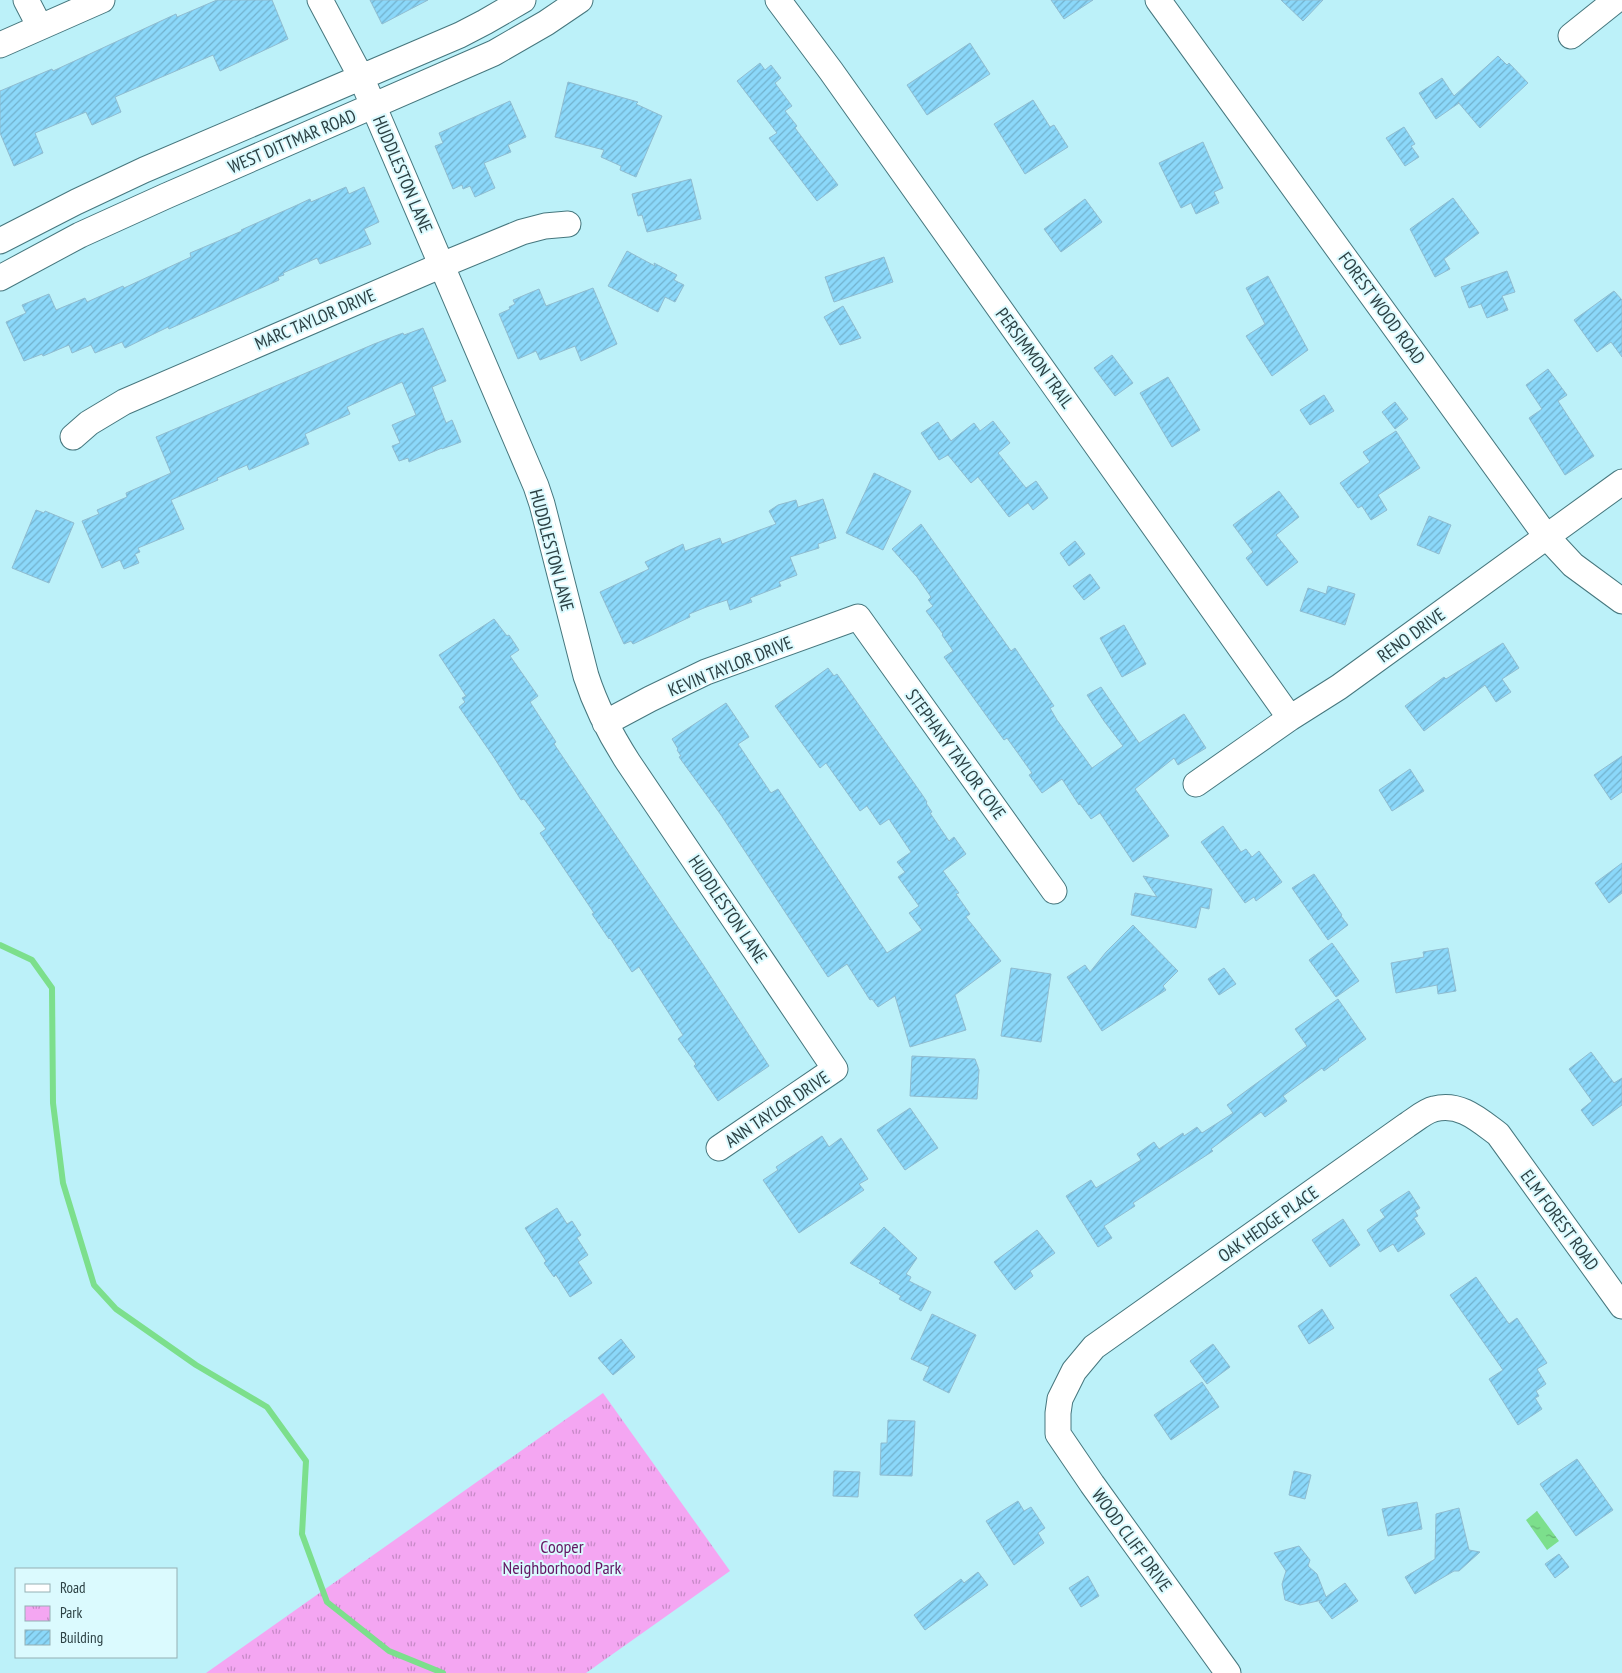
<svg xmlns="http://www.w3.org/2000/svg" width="1622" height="1673" font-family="'PT Sans Narrow',sans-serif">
<defs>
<pattern id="park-tufts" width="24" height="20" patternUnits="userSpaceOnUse" patternTransform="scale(1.25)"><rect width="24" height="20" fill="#f4a6f2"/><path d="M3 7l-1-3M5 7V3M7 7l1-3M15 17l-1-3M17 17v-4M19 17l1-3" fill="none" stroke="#c689c6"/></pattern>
<pattern id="water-ripples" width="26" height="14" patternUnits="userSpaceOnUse" patternTransform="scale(1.25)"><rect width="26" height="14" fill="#7cdf8c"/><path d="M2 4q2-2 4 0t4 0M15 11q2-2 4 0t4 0" fill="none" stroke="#66b674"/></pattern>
<pattern id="building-hatch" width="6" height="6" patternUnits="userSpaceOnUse" patternTransform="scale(1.25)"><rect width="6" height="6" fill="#8bd8fa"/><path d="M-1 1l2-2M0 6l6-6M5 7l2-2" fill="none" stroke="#72b1cc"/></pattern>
</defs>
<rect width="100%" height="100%" fill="#bcf1f9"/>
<path fill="url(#park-tufts)" d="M603 1393 730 1571 586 1673H206Z"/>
<path fill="url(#water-ripples)" d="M1537 1511 1559 1541 1547 1550 1526 1520Z"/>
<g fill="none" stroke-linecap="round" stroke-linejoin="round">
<path stroke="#7cdf8c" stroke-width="6" d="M0 945 32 960 52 988 53 1103 63 1183 94 1285 116 1309 196 1365 267 1407 306 1461 302 1534 327 1602 389 1651 443 1673"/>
</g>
<path fill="url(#building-hatch)" stroke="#90bcd0" d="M217 0H272L288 39 220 71 213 55 115 97 121 112 92 125 86 112 35 133 43 153 14 166 0 133V91L52 69 53 71 176 14 177 17Z
M370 0H428L382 24Z
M1051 0H1093L1064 19Z
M1281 0H1323L1303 21Z
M970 43 990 74 927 115 907 85Z
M1498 56 1507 65 1509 63 1528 83 1480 128 1458 102 1459 103 1436 119 1419 93 1442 78 1454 96Z
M760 63 765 70 771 65 781 78 775 83 792 106 785 111 797 126 795 128 838 185 817 201 769 138 777 133 737 81Z
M568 82 638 102 636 104 662 116 636 177 620 170 621 166 601 157 604 150 555 137Z
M1033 100 1050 127 1054 125 1068 147 1025 174 994 124Z
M510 101 526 137 508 145 511 152 484 163 495 188 475 197 470 186 463 189 462 185 453 189 435 146 443 143 439 133Z
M1404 127 1415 144 1411 146 1419 157 1405 166 1386 138Z
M1203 142 1223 188 1214 192 1219 203 1196 214 1191 203 1181 208 1159 163Z
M691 179 701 219 647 232 642 215 638 216 632 194Z
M346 187 349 194 364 187 379 222 364 229 371 244 320 264 317 258 283 273 284 275 278 277 279 280 169 329 168 327 125 348 122 342 95 353 91 345 72 353 69 345 43 356 42 354 24 361 6 322 26 313 22 305 49 294 56 310 85 298 87 302 123 286 124 288 191 257 190 253 242 231 241 230 295 206 310 199 311 202Z
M1453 198 1479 233 1444 259 1450 269 1435 277 1410 229Z
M1085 199 1102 222 1061 252 1044 229Z
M627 251 655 266 654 263 677 275 674 280 684 285 675 302 665 297 658 312 608 286Z
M884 257 893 282 834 302 825 277Z
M1507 271 1515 292 1502 296 1508 310 1487 318 1481 304 1469 308 1461 287Z
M1268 276 1308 350 1272 376 1246 336 1265 324 1246 288Z
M593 288 617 344 581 361 575 346 540 360 536 351 518 359 499 314 510 309 509 307 515 304 513 300 539 289 546 306Z
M1614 291 1622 300V357L1611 342 1597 352 1574 320Z
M843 306 861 338 840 345 824 317Z
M423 328 446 381 432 387 446 423 452 420 461 442 442 449V448L409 462 408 458 399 461 392 446 400 443 392 425 416 415 402 382 347 407 350 414 305 434 309 444 249 470 247 465 217 478 218 480 171 500 184 529 138 548 140 552 135 554 139 563 124 569 120 560 102 568 82 521 99 514 97 510 127 497 126 493 171 473 156 437 374 344 403 333 404 335Z
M1112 355 1133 383 1115 396 1094 368Z
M1548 369 1567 395 1558 401 1594 456 1565 475 1529 418 1542 409 1526 385Z
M1168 377 1200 430 1172 447 1140 393Z
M1324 395 1334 411 1310 425 1300 410Z
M1395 402 1408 419 1395 429 1382 412Z
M993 421 1010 443 998 453 1026 488 1036 481 1048 498 1033 510 1028 503 1009 517 978 477 971 483 948 455 939 460 921 433 938 422 951 441 974 423 980 431Z
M1396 431 1420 468 1378 495 1387 510 1371 520 1362 506 1358 508 1340 483 1370 462 1363 452Z
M874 473 911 491 883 550 846 533Z
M1279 491 1299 517 1276 535 1298 562 1267 586 1246 558 1253 552 1233 525Z
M823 499 836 538 818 544 819 548 790 557 797 575 779 582 781 586 750 598 752 602 730 610 727 600 709 606 689 614 690 617 633 644 631 641 624 644 600 592 649 569 645 562 683 544 685 551 720 538 722 544 776 524 769 511 778 505 796 500 798 507Z
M36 510 44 513 45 511 74 523 49 583 12 568Z
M1429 516 1451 525 1439 554 1417 545Z
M921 524 1011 651 1015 648 1054 706 1050 708 1057 720 1092 768 1123 746 1104 721 1087 695 1101 687 1139 743 1184 714 1206 748 1178 765 1174 758 1135 789 1169 836 1133 862 1100 813 1091 819 1080 804 1079 805 1062 779 1042 793 1029 775 1032 773 1007 738 1004 740 944 657 953 651 942 635 943 634 926 611 933 606 928 600 931 597 917 577 892 549Z
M1075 541 1085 554 1069 566 1060 553Z
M1090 574 1100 588 1084 600 1073 586Z
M1328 586 1355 594 1345 625 1300 611 1308 588 1326 594Z
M494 619 507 636 509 635 519 650 510 656 538 696 530 702 556 742 554 744 704 966 769 1066 718 1101 694 1066 696 1064 678 1039 683 1035 639 967 632 972 610 938 609 939 592 914 594 913 540 833 546 829 524 799 521 800 493 756 459 707 465 702 462 698 466 696 439 655Z
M1124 625 1146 664 1122 677 1100 638Z
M1503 643 1519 668 1502 679 1511 692 1496 702 1485 685 1424 731 1405 706 1444 677 1446 679Z
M828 668 834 676 837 674 921 793 927 802 926 803 932 812 930 813 949 841 954 837 966 854 943 871 959 893 956 894 970 914 966 917 1001 961 955 995 966 1030 910 1047 895 996 878 1007 872 999 870 1000 847 964 828 977 721 815 679 757 681 756 677 750 678 749 672 739 726 703 749 737 738 744 771 793 778 789 887 953 922 930 909 913 919 906 898 877 905 872 897 862 911 852 889 819 880 825 867 806 860 811 826 763 820 768 775 706Z
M1622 756V792L1611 800 1594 775Z
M1410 769 1424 791 1392 811 1379 790Z
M1223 826 1241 852 1246 849 1252 857 1259 851 1282 882 1256 901 1254 897 1245 903 1201 842Z
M1622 863V893L1609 903 1595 883Z
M1314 874 1342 915 1341 916 1348 925 1328 940 1292 888Z
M1143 876 1212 889 1209 909 1201 907 1196 928 1131 915 1135 893 1157 897Z
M1133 925 1178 971 1163 986 1166 990 1102 1031 1067 977 1085 965 1090 972 1106 952Z
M1332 943 1359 981 1336 997 1309 960Z
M1448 948 1456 991 1438 994 1437 985 1396 993 1391 963 1424 957 1423 952Z
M1011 968 1051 974 1041 1042 1001 1036Z
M1224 968 1236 984 1219 995 1208 979Z
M1338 999 1366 1039 1338 1059 1339 1060 1324 1071 1322 1068 1283 1096 1287 1101 1265 1117 1261 1112 1211 1149 1213 1151 1133 1203 1135 1206 1104 1226 1112 1238 1098 1247 1066 1196 1091 1180 1096 1188 1141 1160 1137 1154 1154 1142 1159 1149 1183 1133 1184 1136 1197 1127 1202 1133 1233 1113 1227 1105 1307 1046 1295 1029Z
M1591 1052 1614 1083 1622 1078V1105L1593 1126 1581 1110 1592 1101 1569 1069Z
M912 1056 975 1059 979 1070 977 1099 910 1096Z
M910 1108 938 1148 905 1170 877 1130Z
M822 1136 829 1147 841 1138 868 1179 859 1184 864 1190 799 1233 763 1180 778 1170 776 1167Z
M1409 1191 1420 1208 1415 1211 1418 1216 1414 1218 1425 1234 1398 1252 1393 1244 1380 1252 1367 1230 1385 1217 1380 1210Z
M557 1208 567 1224 572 1221 581 1235 577 1238 588 1255 578 1262 592 1283 570 1297 556 1275 554 1277 544 1263 546 1261 525 1228Z
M1343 1219 1360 1245 1330 1267 1312 1240Z
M884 1227 917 1258 906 1274 911 1277 909 1281 931 1292 921 1311 899 1299 901 1296 879 1283 881 1281 850 1263Z
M1037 1230 1055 1253 1030 1271 1033 1276 1015 1290 994 1262Z
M1476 1277 1509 1324 1517 1318 1547 1363 1537 1369 1546 1384 1536 1391 1539 1396 1535 1398 1542 1409 1518 1425 1489 1379 1503 1370 1450 1295Z
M1322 1309 1334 1328 1309 1344 1298 1326Z
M932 1314 976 1335 949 1393 923 1380 929 1367 911 1359Z
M621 1339 635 1357 613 1375 598 1358Z
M1213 1344 1230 1367 1207 1384 1190 1361Z
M1202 1382 1219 1407 1171 1440 1154 1415Z
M888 1420 915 1421 912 1476 880 1475 881 1443H887Z
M1577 1459 1613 1510 1576 1536 1540 1484Z
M834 1471 860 1472 858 1497 833 1496Z
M1294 1471 1311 1475 1305 1499 1289 1495Z
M1018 1501 1024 1511 1031 1507 1045 1528 1038 1533 1044 1543 1014 1565 986 1521Z
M1417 1502 1422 1529 1388 1536 1382 1509Z
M1459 1508 1469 1550 1480 1552 1459 1571H1454L1415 1594 1405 1577 1435 1559 1436 1514Z
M1299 1546 1310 1560 1308 1566 1317 1574 1326 1597 1345 1583 1358 1601 1332 1619 1319 1602 1322 1600 1300 1605 1285 1600 1282 1584 1286 1571 1274 1553Z
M1559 1554 1569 1567 1555 1578 1545 1564Z
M978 1572 988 1585 925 1630 914 1615 961 1579 964 1583Z
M1088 1576 1099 1596 1081 1607 1069 1588Z"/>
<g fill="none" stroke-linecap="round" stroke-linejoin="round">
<g stroke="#46777e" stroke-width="27">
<path id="minor" d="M26 0 40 27
M320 0 361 77 536 486 542 504 586 676C596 707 610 734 628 762L835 1069 719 1148
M778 0 831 71 1290 718
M1158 0 1546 536 1573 565 1622 601
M1571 36 1616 0
M0 45 102 0
M0 241 76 202 144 170 460 35 485 22 523 0
M0 278 80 235 166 196 494 53 546 23 580 0
M73 437 89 423 124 402 442 265 522 232 545 226 568 224
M605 723 650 699 706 672 858 617 1054 891
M1196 784 1290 718 1339 687 1622 482
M1228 1673 1092 1484 1058 1434V1413L1060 1399 1074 1371 1094 1347 1407 1125C1415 1120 1425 1111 1434 1109 1460 1102 1479 1120 1498 1134L1622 1306"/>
</g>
<use href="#minor" stroke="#fff" stroke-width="25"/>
</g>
<g text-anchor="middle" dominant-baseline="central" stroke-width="4" stroke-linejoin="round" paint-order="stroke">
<g font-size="18" fill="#2c4144" stroke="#dbfafe">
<text transform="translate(292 141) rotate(-23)">WEST DITTMAR ROAD</text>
<text transform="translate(403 174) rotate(67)">HUDDLESTON LANE</text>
<text transform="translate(1382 308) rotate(54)">FOREST WOOD ROAD</text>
<text transform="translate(315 319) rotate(-23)">MARC TAYLOR DRIVE</text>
<text transform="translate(1035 358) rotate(54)">PERSIMMON TRAIL</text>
<text transform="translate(552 550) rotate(75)">HUDDLESTON LANE</text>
<text transform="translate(1411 635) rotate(-36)">RENO DRIVE</text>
<text transform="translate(730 666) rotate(-22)">KEVIN TAYLOR DRIVE</text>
<text transform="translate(956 754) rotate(54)">STEPHANY TAYLOR COVE</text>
<text transform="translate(728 909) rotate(56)">HUDDLESTON LANE</text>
<text transform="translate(777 1109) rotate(-34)">ANN TAYLOR DRIVE</text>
<text transform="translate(1560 1220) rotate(54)">ELM FOREST ROAD</text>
<text transform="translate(1268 1224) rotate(-35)">OAK HEDGE PLACE</text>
<text transform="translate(1132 1540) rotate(54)">WOOD CLIFF DRIVE</text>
</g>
<g font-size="18" fill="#631663" stroke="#dbfafe">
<text x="562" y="1546">Cooper<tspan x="562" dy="21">Neighborhood Park</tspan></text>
</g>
</g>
<rect x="15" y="1568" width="162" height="90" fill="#dbfafe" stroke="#95b0b4"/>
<rect x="25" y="1584" width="25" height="8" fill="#ffffff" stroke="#95b0b4"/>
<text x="60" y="1593" font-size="15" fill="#2c4144">Road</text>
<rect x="25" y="1606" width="25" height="15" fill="url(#park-tufts)" stroke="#95b0b4"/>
<text x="60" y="1618" font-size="15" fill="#2c4144">Park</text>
<rect x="25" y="1630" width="25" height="15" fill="url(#building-hatch)" stroke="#95b0b4"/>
<text x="60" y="1643" font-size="15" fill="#2c4144">Building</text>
</svg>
